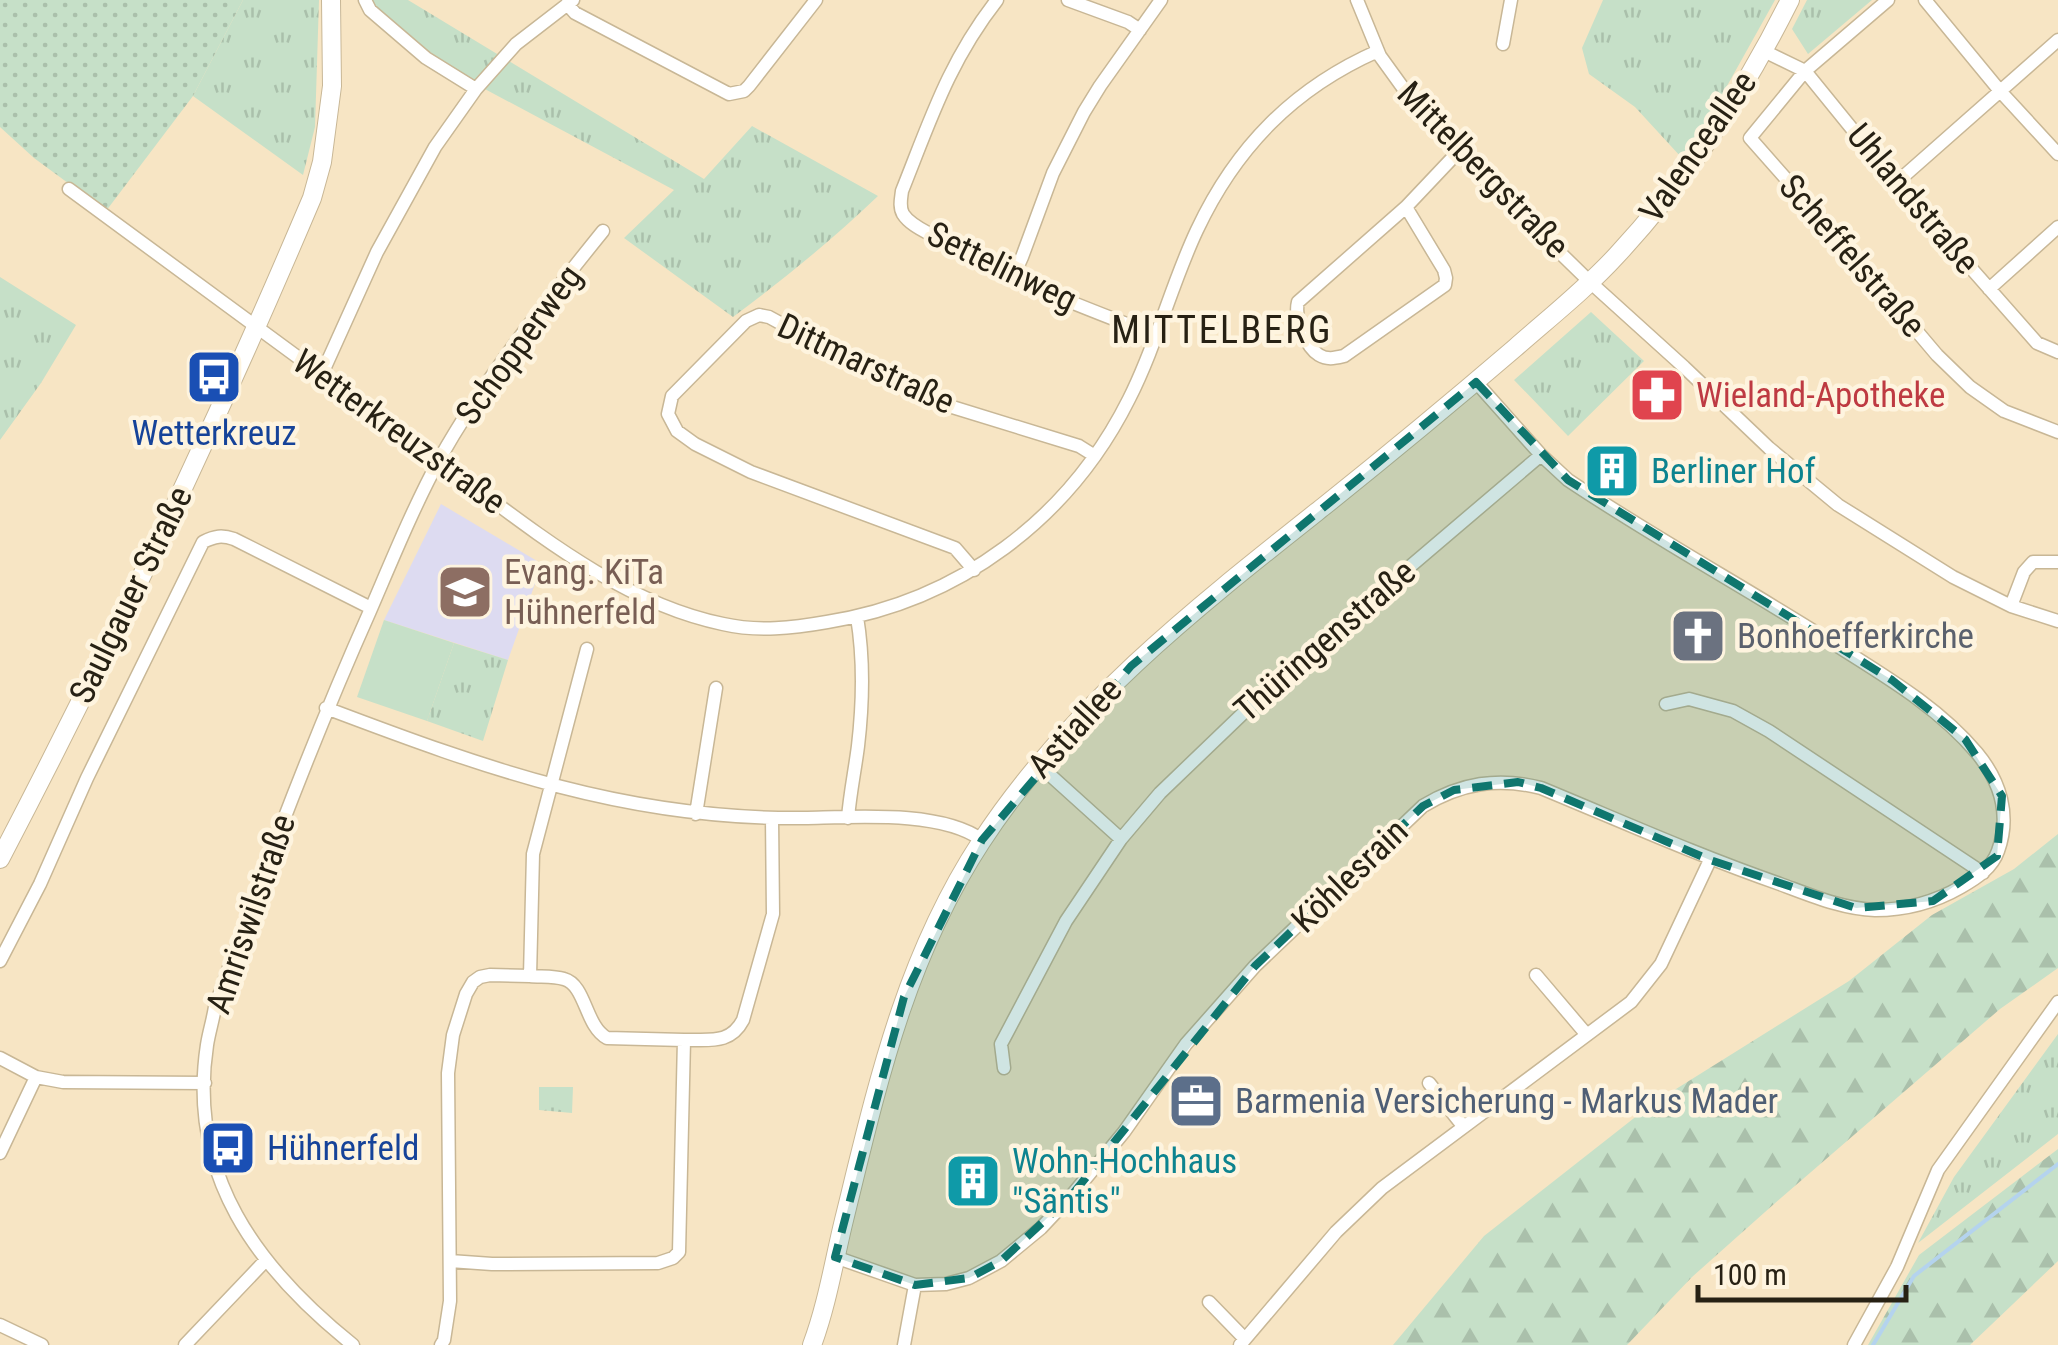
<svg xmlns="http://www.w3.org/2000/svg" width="2058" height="1345" font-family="'Roboto Condensed',sans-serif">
<defs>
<pattern id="grass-tufts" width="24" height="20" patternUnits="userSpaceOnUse" patternTransform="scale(2.5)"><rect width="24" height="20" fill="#c6e0c8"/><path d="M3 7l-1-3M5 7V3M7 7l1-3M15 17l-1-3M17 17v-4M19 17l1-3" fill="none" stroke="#aac0ab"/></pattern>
<pattern id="forest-firs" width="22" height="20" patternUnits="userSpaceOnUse" patternTransform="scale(2.5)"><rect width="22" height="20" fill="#c6e0c8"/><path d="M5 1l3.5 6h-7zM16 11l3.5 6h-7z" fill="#aac0ab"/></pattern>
<pattern id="garden-dots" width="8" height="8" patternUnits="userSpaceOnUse" patternTransform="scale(2.5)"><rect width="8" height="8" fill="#c6e0c8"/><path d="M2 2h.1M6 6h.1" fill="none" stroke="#aac0ab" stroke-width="1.8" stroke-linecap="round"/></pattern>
</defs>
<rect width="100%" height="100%" fill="#f7e5c4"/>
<path fill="#dddbf1" d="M441 504 542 564 508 660 384 620Z"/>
<path fill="url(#grass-tufts)" d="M243 0H319L315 127 303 175 193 96Z
M367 0H408L704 179 752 126 878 196C832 240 784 279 733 317L624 238 674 190 453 72Z
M1603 0H1775L1713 111 1681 157 1635 107 1589 74 1582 48Z
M1807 0H1872L1808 54 1792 29Z
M0 277 76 325 41 383 0 440Z
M1591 312 1644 361 1568 436 1514 380Z
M454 643 508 660 483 741 427 721Z
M2058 1034V1134L1918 1243 1954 1177Z
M539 1087H573L572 1113 539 1110Z"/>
<path fill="url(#forest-firs)" d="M2058 834V968L2000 1009 1774 1204 1692 1277 1627 1345H1393L1484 1236 1652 1104 1849 981 1932 915 2014 869Z
M2058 1149V1261L1970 1345H1868L1919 1255Z"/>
<path fill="url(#garden-dots)" d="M0 0H243L193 96 106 211 34 158 0 127Z"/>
<path fill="#c6e0c8" d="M384 620 454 643 427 721 357 697Z"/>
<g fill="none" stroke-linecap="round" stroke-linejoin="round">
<path stroke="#b4d3ee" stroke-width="4" d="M1873 1345 1914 1276 2058 1164"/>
<g stroke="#c8b796" stroke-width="15">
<path id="street" d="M365 0 370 10 426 58 476 89
M997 0C949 61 930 121 902 191 901 199 899 207 903 214 910 225 925 231 935 237 1005 278 1082 307 1158 336
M1068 0 1128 22 1140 30
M1357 0 1380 56 1419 110 1472 167 1590 282 1684 367 1769 448 1838 505 1953 577 2011 606 2058 621
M1888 0 1805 71 1750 138 1832 231 1937 355 1970 387 2004 411 2058 432
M1925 0 2000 91 2058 154
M567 4 575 13 729 94 744 91 749 86 816 0
M1503 44 1511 0
M1764 51 1805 71 1896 183 2037 343 2058 352
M1896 183 2058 40
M69 189C192 280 315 371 439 461 526 524 616 602 723 624 758 632 793 628 827 622 959 601 1069 519 1129 399 1157 344 1171 285 1197 230 1236 147 1294 88 1378 51
M1406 207 1444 270 1446 278 1445 285 1344 356C1335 358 1327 360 1319 355 1306 347 1294 317 1298 302L1406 207 1458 152
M1013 277 1022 257 1053 173 1084 112 1100 86 1161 0
M1989 289 2058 227
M321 376 377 252 435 147 476 89 516 44 573 0
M974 570 955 548 751 472 695 444 677 431 668 414 672 396 746 321 759 315 769 317 850 361 936 402 1079 446 1095 456
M2011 606 2024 572 2033 562H2058
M1666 704 1689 699 1733 711 1769 731 1983 873
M326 708C487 769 629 820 804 818 854 817 941 810 982 840
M1039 765 1121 839
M696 814 716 688
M848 818C850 793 855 770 858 746 863 703 864 659 857 617
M0 961 40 884 87 778 203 542C215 536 222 535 234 539L371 608
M1536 975 1587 1035
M530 976C540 977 554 976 564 979 586 985 585 1026 607 1038L684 1040
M0 1058 36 1077 0 1153
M1004 1068 1001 1044 1066 921 1121 839 1160 793 1285 673 1541 455
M36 1077 63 1082 205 1083
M1429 1083 1463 1126
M835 1257 915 1285 946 1284 969 1278 1001 1261 1041 1228 1072 1195 1124 1132 1186 1044 1255 966 1423 806C1461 783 1498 777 1541 788 1621 821 1699 856 1780 884 1810 895 1842 909 1875 910 1906 910 1935 902 1961 887 1977 878 1992 868 1998 851 2011 815 2000 781 1977 753 1939 708 1888 678 1839 647 1750 590 1656 539 1568 480L1541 455 1476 382
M450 1261 492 1264 658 1263 673 1258 679 1252 684 1040C709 1039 730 1045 743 1020L773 914 772 818
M1209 1302 1245 1339
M0 1325 42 1345
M185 1345 265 1261
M353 1345C257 1268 187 1175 207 1045 209 1032 213 1020 215 1007 262 873 312 741 370 611 392 560 413 508 439 460 485 378 544 304 603 231
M441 1345 444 1340 450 1301 448 1073 453 1035 466 994 473 982 480 977 490 975 530 976 533 854 587 649
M904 1345 915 1285
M1240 1345 1336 1232 1382 1188 1631 1002 1661 964 1710 860
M1854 1345 1897 1267 1938 1170 2058 1002"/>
</g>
<g stroke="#c8b796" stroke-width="20">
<path id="secondary" d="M0 859C113 643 217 422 312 198L322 162 332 86 331 0
M812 1345C827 1305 834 1261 844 1220 877 1086 904 960 981 842 1069 707 1198 606 1323 507 1388 455 1452 402 1515 348 1549 318 1586 289 1617 255 1687 180 1744 92 1790 0"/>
</g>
<use href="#street" stroke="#fff" stroke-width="12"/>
<use href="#secondary" stroke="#fff" stroke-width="18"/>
</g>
<path fill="#0f766e" fill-opacity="0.2" stroke="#0f766e" stroke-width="8" stroke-dasharray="20 12" stroke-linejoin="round" d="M1476 382 1568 480 1892 680 1965 739 2002 796 1997 856 1933 901 1856 908 1710 860 1541 788 1518 782 1454 790 1423 806 1255 966 1072 1195 1001 1261 969 1278 915 1285 835 1257 904 997 982 840 1131 666Z"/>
<defs>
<g id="bus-square" transform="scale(2.875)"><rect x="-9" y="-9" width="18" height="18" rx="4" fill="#1a4fb4" stroke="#fef4df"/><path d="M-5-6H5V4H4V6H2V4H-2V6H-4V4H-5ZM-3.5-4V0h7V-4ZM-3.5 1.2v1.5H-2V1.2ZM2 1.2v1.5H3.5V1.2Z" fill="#fff"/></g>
<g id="pharmacy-square" transform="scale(2.875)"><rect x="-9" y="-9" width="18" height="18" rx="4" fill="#e0444e" stroke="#fef4df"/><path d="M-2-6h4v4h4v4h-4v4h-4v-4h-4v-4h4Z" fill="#fff"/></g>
<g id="building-square" transform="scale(2.875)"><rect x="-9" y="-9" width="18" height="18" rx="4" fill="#0f9aa8" stroke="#fef4df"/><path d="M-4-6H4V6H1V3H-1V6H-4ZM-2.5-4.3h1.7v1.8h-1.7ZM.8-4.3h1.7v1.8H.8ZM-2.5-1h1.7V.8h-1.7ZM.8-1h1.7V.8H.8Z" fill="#fff"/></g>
<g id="school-square" transform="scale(2.875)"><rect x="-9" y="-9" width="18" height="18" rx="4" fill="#8d6e63" stroke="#fef4df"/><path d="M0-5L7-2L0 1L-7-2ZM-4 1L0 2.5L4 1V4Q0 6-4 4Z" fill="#fff"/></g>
<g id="church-square" transform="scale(2.875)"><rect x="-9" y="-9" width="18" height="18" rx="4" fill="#6b7280" stroke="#fef4df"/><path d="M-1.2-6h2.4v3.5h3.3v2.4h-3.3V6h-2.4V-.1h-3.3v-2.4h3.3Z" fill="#fff"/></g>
<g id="office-square" transform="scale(2.875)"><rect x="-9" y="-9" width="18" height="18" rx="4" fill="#5c6f8a" stroke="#fef4df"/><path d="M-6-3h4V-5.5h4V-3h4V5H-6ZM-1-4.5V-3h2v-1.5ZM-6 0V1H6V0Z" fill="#fff"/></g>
</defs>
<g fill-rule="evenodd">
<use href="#bus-square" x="214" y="377"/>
<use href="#pharmacy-square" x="1657" y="395"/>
<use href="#building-square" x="1612" y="471"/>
<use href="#school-square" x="465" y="592"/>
<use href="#church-square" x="1698" y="636"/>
<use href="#office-square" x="1196" y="1101"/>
<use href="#bus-square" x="228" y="1148"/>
<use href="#building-square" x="973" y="1181"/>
</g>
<g text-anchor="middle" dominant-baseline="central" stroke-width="9" stroke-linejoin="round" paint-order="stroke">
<g font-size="35" fill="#272114" stroke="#fef4df">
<text transform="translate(1698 147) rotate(-55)">Valenceallee</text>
<text transform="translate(1483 170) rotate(46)">Mittelbergstraße</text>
<text transform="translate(1913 199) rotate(50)">Uhlandstraße</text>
<text transform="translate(1852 256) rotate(49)">Scheffelstraße</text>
<text transform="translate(1002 267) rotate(26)">Settelinweg</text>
<text transform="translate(519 345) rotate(-54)">Schopperweg</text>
<text transform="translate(866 364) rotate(25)">Dittmarstraße</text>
<text transform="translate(399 432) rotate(36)">Wetterkreuzstraße</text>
<text transform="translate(131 595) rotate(-64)">Saulgauer Straße</text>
<text transform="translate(1325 641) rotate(-41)">Thüringenstraße</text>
<text transform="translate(1075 728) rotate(-48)">Astiallee</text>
<text transform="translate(1350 876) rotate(-44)">Köhlesrain</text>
<text transform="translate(251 914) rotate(-71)">Amriswilstraße</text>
</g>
<g font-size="35" fill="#be3a42" stroke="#fef4df" text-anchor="start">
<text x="1696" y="395">Wieland-Apotheke</text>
</g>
<g font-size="35" fill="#164399" stroke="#fef4df">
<text x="214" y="433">Wetterkreuz</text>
<text x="267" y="1148" text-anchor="start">Hühnerfeld</text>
</g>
<g font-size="35" fill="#0d838f" stroke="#fef4df" text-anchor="start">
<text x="1651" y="471">Berliner Hof</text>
<text x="1012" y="1161">Wohn-Hochhaus<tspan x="1012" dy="40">"Säntis"</tspan></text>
</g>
<g font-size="35" fill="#785e54" stroke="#fef4df" text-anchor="start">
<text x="504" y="572">Evang. KiTa<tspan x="504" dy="40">Hühnerfeld</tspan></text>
</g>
<g font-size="35" fill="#5b616d" stroke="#fef4df" text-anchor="start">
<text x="1737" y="636">Bonhoefferkirche</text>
</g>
<g font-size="35" fill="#4e5e75" stroke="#fef4df" text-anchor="start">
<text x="1235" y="1101">Barmenia Versicherung - Markus Mader</text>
</g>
<g font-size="38" letter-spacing="2.5" fill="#272114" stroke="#fef4df">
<text x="1222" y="330">MITTELBERG</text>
</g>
</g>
<path d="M1698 1285v15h208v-15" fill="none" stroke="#272114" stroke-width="5"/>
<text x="1713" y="1285" font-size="30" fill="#272114" stroke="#fef4df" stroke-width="8" paint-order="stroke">100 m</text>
</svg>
